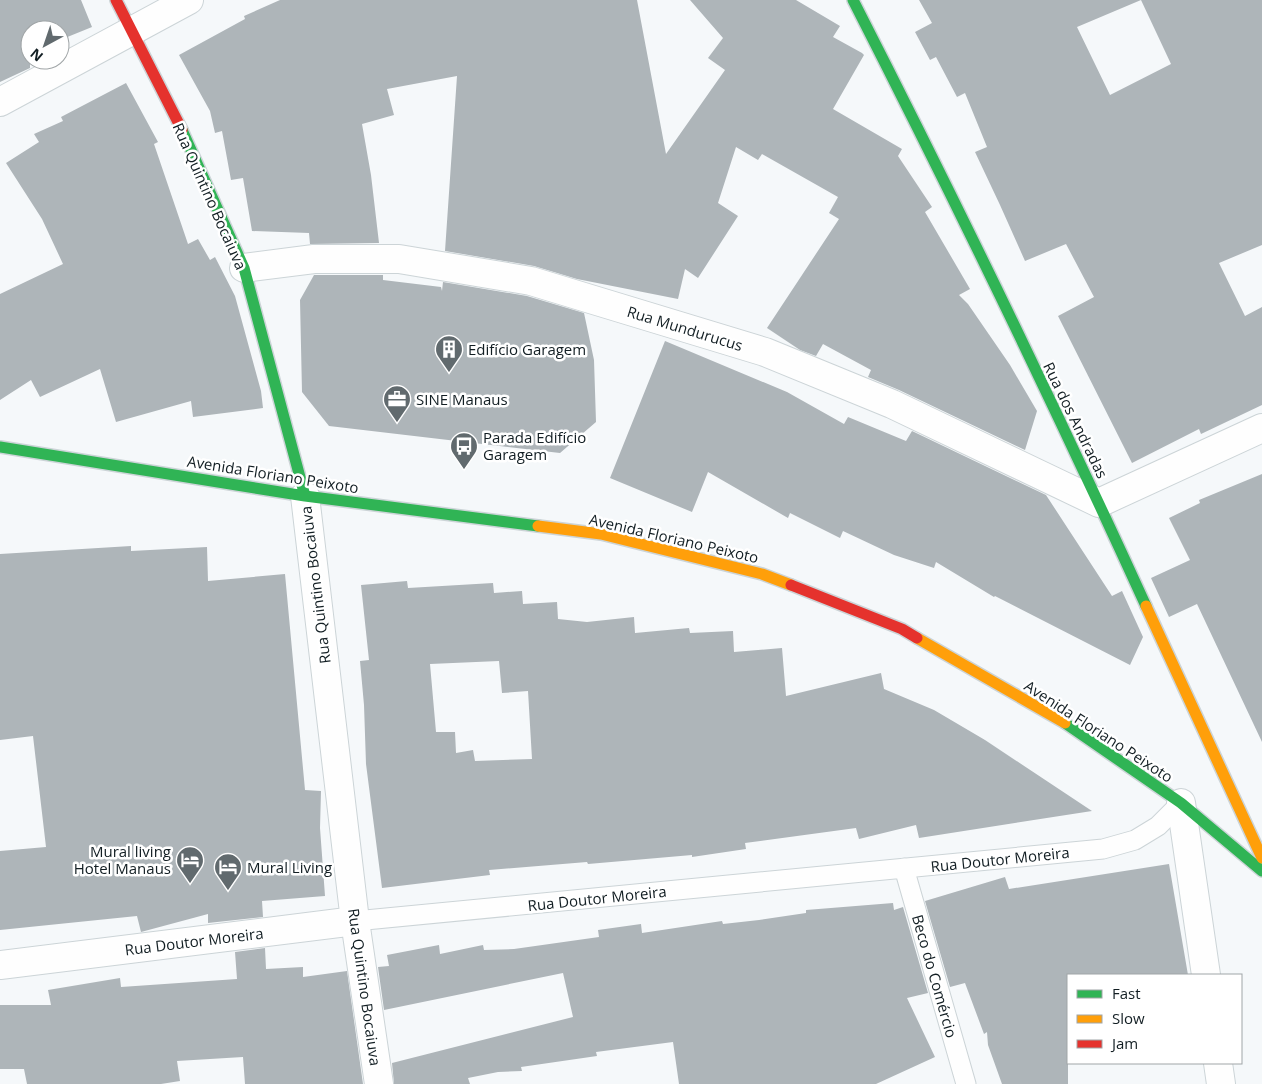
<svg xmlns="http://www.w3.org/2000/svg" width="1262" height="1084" font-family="'Open Sans',sans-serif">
<rect width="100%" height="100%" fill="#f5f8fa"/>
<path fill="#aeb5b9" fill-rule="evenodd" d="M0 0H81L92 27 60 40V30H30V68L0 82Z
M280 0H637L666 154 725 70 708 58 723 38 690 0H796L840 26 833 37 862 53 864 55 833 109 902 149 898 156 932 207 925 212 970 289 959 295 968 304 1010 365 1037 411 1025 450 899 390 868 377 871 370 823 344 816 356 800 350 767 328 839 219 829 213 838 197 762 154 758 160 736 147 718 203 738 216 698 278 685 269 678 299 577 279 534 266 445 251 457 76 387 89 394 115 362 124 371 175 379 243 310 244 309 233 252 231 243 178 231 180 222 131 215 133 210 111 179 55 245 19 244 16Z
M919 0H1262V245L1219 263 1245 316 1262 307V405L1201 434 1199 429 1132 463 1058 316 1094 297 1066 244 1025 261 1000 205 975 152 987 147 965 93 957 97 936 57 930 60 915 32 932 23ZM1141 0 1171 64 1110 95 1077 27Z
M126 83 158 142 154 144 188 244 198 239 210 260 215 257 235 296 261 391 263 408 193 417 191 401 116 422 100 369 40 397 31 380 0 400V294L63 264 42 219 6 163 39 142 34 134 63 121 61 117Z
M314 275H383V280L441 287 442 291 443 282 527 296 584 313 594 360 596 422 560 453 329 426 302 392 300 300Z
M665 341 787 392 844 424 848 417 906 441 912 431 1046 495 1112 596 1122 591 1143 637 1130 665 995 596 994 597 936 562 934 568 894 555 843 531 840 538 790 513 788 518 708 472 692 512 610 478Z
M1262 474V742L1197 604 1169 617 1151 578 1190 560 1169 518 1200 503 1199 500Z
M131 546V551L207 547 208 581 285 574 305 790 321 791 320 828 325 896 262 901 263 917 208 923V914L141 932 137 916 0 930V851L46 847 33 736 0 740V554Z
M407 581 408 588 493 583 494 593 522 591 523 604 557 602 558 619 587 622 634 617 635 633 689 628 690 633 733 631 734 652 782 648 786 696 881 673 884 689 934 710 985 740 1092 811 919 838 916 825 859 839 856 828 745 843 746 849 692 857V855L588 864 587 862 489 870 490 875 382 888 366 764 364 705 360 661 369 660 361 585ZM499 661 502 693 528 691 532 759 475 761 473 750 456 753 455 732H436L430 664Z
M1169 864 1188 975H1068V1084H1002L988 1045 987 1032 984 1034 965 983 950 987 925 901 1005 877 1009 889Z
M893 903 894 910 903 907 928 993 907 998 935 1057 876 1084H679L673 1042 596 1052 597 1056 521 1067 522 1071 498 1072 468 1078 470 1084H394L392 1063 573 1017 563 973 384 1010 378 967 389 966 387 955 439 945 440 954 483 945 484 950 514 949 599 937 598 930 641 924 642 933 722 921 723 924 759 920 806 913V910Z
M265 948 266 969 303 967V977L347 971 363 1084H245L243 1057 177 1061 180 1081 161 1084H27L24 1069H0V1005H51L48 990 120 978 121 987 237 979 235 952Z"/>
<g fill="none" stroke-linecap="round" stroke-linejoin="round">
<g stroke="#ccd4d7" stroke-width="21">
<path id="lane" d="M904 868 966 1084
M355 921 1103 849 1135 840 1158 826 1181 803"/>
</g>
<g stroke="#ccd4d7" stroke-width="30">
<path id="street" d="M0 102 189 0
M244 268 314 259H399L531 281 765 352 892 404 1099 503 1262 428
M305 496 355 921 379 1084
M1181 803 1206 975
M0 965 355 921
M1218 1063 1221 1084"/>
</g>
<g stroke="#ccd4d7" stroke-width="14">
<path id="fast" d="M853 0C955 200 1053 402 1146 606
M182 130 244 268 305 496
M0 447 305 496 538 526
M1065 723 1181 803 1262 871"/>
</g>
<g stroke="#ccd4d7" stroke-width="14">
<path id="slow" d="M538 526 601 534 762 574 791 585
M1146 606 1262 858
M917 638 1065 723"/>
</g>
<g stroke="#ccd4d7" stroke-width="14">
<path id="jam" d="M116 0 182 130
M791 585 902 629 917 638"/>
</g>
<use href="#lane" stroke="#fefefe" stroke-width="19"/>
<use href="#street" stroke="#fefefe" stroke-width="28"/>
<use href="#fast" stroke="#30b455" stroke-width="11"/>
<use href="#slow" stroke="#ff9f0a" stroke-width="11"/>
<use href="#jam" stroke="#e5322d" stroke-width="11"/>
</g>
<defs>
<g id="building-pin" transform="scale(1.4375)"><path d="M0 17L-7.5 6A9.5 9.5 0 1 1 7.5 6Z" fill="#616a6e" stroke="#fff"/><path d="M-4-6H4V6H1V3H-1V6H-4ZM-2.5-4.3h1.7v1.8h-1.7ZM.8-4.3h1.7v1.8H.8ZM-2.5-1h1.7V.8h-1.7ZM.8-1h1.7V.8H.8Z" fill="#fff"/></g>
<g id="office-pin" transform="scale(1.4375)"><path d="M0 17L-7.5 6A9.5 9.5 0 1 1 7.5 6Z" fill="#616a6e" stroke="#fff"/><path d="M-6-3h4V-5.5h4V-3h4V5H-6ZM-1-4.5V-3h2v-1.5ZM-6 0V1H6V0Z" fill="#fff"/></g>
<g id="bus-pin" transform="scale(1.4375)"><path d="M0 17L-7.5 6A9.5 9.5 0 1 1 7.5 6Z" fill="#616a6e" stroke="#fff"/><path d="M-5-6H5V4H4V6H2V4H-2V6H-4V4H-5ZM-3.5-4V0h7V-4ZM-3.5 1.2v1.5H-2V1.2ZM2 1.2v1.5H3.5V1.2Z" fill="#fff"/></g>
<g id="hotel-pin" transform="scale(1.4375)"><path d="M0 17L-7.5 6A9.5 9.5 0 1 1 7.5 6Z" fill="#616a6e" stroke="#fff"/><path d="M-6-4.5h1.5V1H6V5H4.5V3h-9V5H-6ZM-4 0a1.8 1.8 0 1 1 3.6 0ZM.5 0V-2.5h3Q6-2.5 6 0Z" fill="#fff"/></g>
</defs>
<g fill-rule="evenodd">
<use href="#building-pin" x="449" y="349"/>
<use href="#office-pin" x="397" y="399"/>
<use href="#bus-pin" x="464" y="446"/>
<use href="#hotel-pin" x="190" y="860"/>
<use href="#hotel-pin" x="228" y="867"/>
</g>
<g text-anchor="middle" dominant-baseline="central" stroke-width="5" stroke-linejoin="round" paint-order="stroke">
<g font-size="15" fill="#121e23" stroke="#fff">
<text transform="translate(210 196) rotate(66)">Rua Quintino Bocaiuva</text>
<text transform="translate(685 328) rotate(17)">Rua Mundurucus</text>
<text transform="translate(1076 420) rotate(64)">Rua dos Andradas</text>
<text transform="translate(273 474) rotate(9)">Avenida Floriano Peixoto</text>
<text transform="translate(674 538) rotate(13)">Avenida Floriano Peixoto</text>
<text transform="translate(315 585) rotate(-97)">Rua Quintino Bocaiuva</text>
<text transform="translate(1099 731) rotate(33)">Avenida Floriano Peixoto</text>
<text transform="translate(1000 859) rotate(-6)">Rua Doutor Moreira</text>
<text transform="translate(597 898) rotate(-6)">Rua Doutor Moreira</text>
<text transform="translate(194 941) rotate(-7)">Rua Doutor Moreira</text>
<text transform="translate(935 976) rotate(74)">Beco do Comércio</text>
<text transform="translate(365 987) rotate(82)">Rua Quintino Bocaiuva</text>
</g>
<g font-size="15" fill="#121e23" stroke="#fff" text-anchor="start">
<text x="468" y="349">Edifício Garagem</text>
<text x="416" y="399">SINE Manaus</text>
<text x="483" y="437">Parada Edifício<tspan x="483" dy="17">Garagem</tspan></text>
<text x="171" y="851" text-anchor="end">Mural living<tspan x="171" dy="17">Hotel Manaus</tspan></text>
<text x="247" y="867">Mural Living</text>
</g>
</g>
<rect x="1067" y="974" width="175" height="90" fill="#ffffff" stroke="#a0a5a7"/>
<rect x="1077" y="990" width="25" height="8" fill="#30b455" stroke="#a0a5a7"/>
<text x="1112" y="999" font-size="15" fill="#121e23">Fast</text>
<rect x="1077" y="1015" width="25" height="8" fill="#ff9f0a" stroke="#a0a5a7"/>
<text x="1112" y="1024" font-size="15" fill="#121e23">Slow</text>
<rect x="1077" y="1040" width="25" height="8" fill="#e5322d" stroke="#a0a5a7"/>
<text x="1112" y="1049" font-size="15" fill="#121e23">Jam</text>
<g transform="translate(45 45) rotate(220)"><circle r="24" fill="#ffffff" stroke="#a0a5a7"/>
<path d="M0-4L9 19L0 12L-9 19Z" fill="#616a6e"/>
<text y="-8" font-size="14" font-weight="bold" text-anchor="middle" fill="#121e23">N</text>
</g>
</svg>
